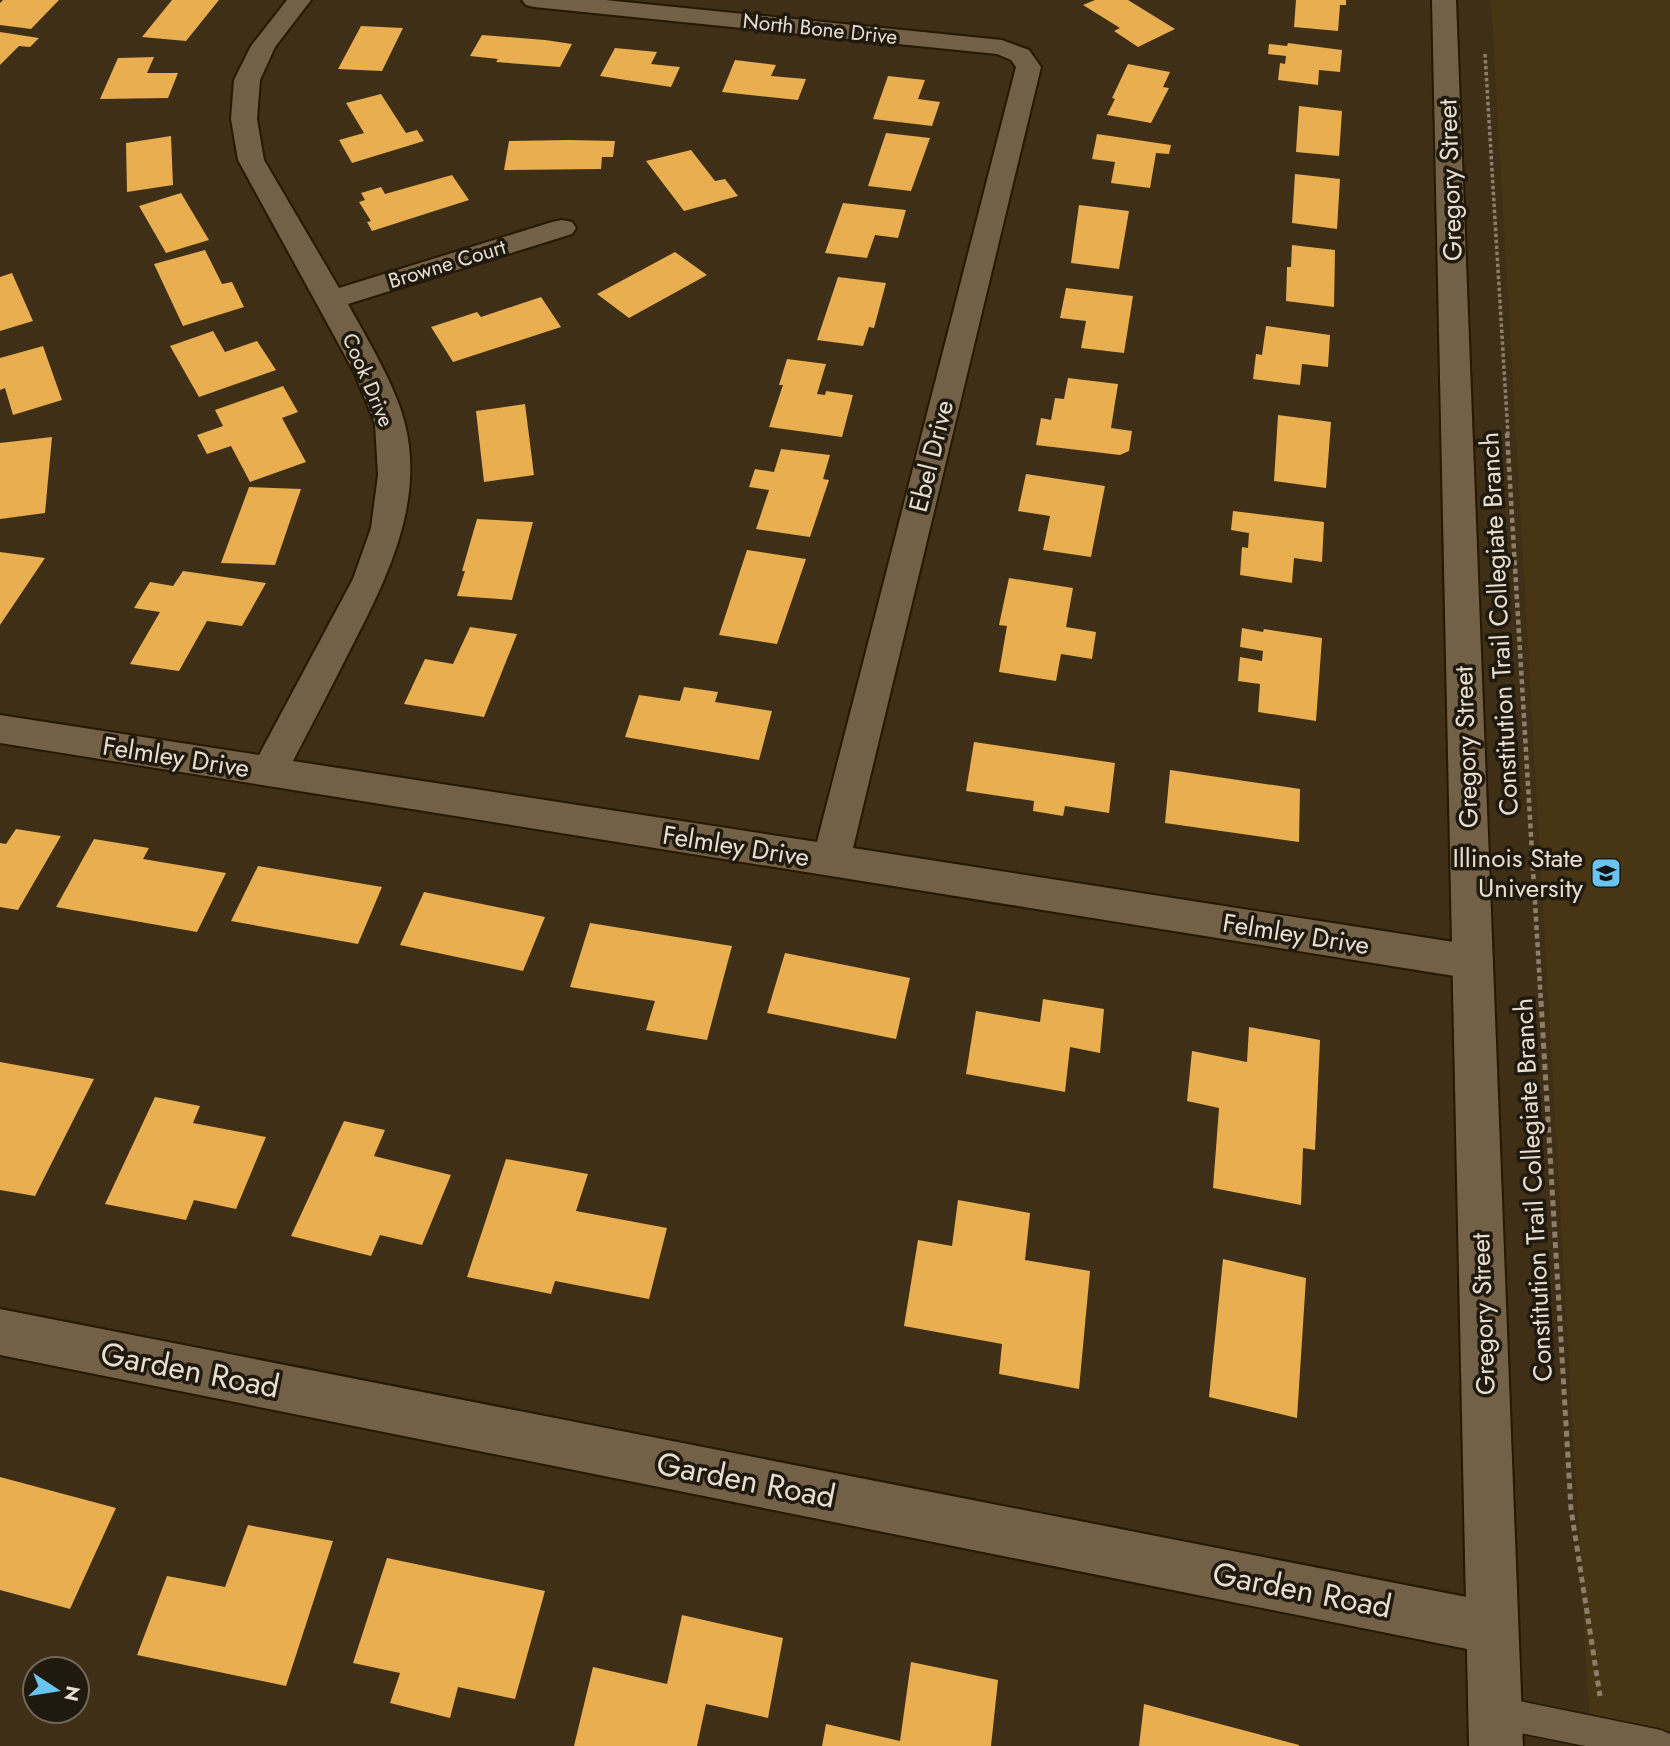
<svg xmlns="http://www.w3.org/2000/svg" width="1670" height="1746" font-family="Jost,sans-serif">
<rect width="100%" height="100%" fill="#3f2f16"/>
<path fill="#483514" d="M1491 0H1670V1746H1591Z"/>
<path fill="#e8ae4f" d="M3 0H59L31 29 0 25V3Z
M172 0H219L186 41 142 37Z
M1095 0H1128L1175 29 1138 47 1114 31 1120 28 1083 5Z
M1296 0H1346V5H1340L1338 31 1294 27Z
M361 26 403 28 382 71 338 69Z
M0 32 39 38 30 47 19 46 0 65Z
M482 35 545 40 572 44 560 67 496 62 498 59 470 56Z
M1288 43 1342 50 1340 72 1319 70 1318 85 1278 80 1280 63 1285 64 1286 56 1268 54 1269 44 1287 46Z
M615 48 657 52 651 64 680 67 671 87 600 76Z
M154 57 147 73H178L168 98 100 99 118 58Z
M735 60 776 65 771 76 806 79 798 100 722 92Z
M1128 64 1170 72 1163 87 1169 88 1151 123 1107 115 1115 99 1112 98Z
M888 76 925 80 918 99 940 102 932 126 873 119Z
M381 94 406 133 417 130 424 141 352 163 339 140 364 133 346 103Z
M1299 106 1342 111 1339 156 1296 152Z
M886 133 930 138 911 191 868 186Z
M1097 134 1171 145 1169 154 1156 153 1150 188 1111 183 1115 162 1092 159Z
M171 136 173 185 127 192 126 143Z
M569 140 615 141 613 157H602L601 169 504 170 509 141Z
M691 150 715 181 725 179 738 196 684 211 646 161Z
M1295 174 1340 179 1337 229 1292 223Z
M452 175 469 200 372 231 367 222 371 221 359 202 365 200 361 193 381 187 385 194Z
M181 193 209 240 166 253 139 206Z
M843 203 906 210 898 238 875 235 867 258 825 253Z
M1079 205 1129 211 1119 269 1071 263Z
M1292 245 1335 250 1334 307 1286 301 1287 267H1291Z
M205 250 222 284 232 282 244 307 183 326 154 264Z
M675 252 707 275 629 318 597 294Z
M12 273 33 321 0 331V277Z
M838 277 886 283 874 328 869 327 863 346 817 340Z
M1066 288 1133 296 1124 353 1081 348 1086 321 1060 318Z
M541 297 561 327 453 362 431 327 477 312 481 317Z
M1266 326 1330 335 1328 367 1302 364 1300 385 1253 379 1256 354 1262 355Z
M213 331 225 352 257 341 276 370 199 397 170 346Z
M43 346 62 400 13 415 5 388 0 390V358Z
M787 359 826 364 817 394 825 395 826 391 853 395 842 437 769 427 783 385H779Z
M1068 378 1118 384 1111 428 1132 431 1129 451 1120 455 1036 445 1041 418 1051 420 1055 398 1064 399Z
M283 386 298 412 282 418 306 462 250 482 231 446 207 454 197 435 223 426 215 410Z
M525 404 534 475 484 482 476 411Z
M1278 415 1331 422 1326 488 1274 481Z
M52 437 45 513 0 519V443Z
M781 449 830 455 823 479 829 480 810 537 756 529 769 490 749 487 755 469 774 472Z
M1026 474 1105 486 1091 557 1043 550 1050 516 1018 511Z
M249 487 301 489 275 565 221 563Z
M1233 511 1324 522 1322 562 1294 558 1292 583 1240 575 1242 547 1248 548 1249 533 1231 530Z
M477 519 533 522 512 600 457 596 465 571H462Z
M747 550 806 559 777 644 719 635Z
M0 552 45 558 0 625Z
M183 571 266 583 242 626 207 621 179 671 130 664 160 612 134 608 150 582 173 586Z
M1009 578 1073 588 1066 627 1096 632 1092 659 1061 654 1056 681 999 672 1007 626 999 625Z
M470 627 517 634 484 717 404 704 425 659 453 664Z
M1242 628 1263 632 1264 629 1322 638 1316 721 1258 712 1260 684 1238 681 1240 657 1262 661 1263 651 1240 647Z
M684 687 718 692 715 702 772 711 759 760 625 737 639 695 680 701Z
M974 742 1115 763 1109 813 1065 806 1063 816 1033 811 1034 801 966 791Z
M1170 770 1300 789 1299 842 1165 823Z
M16 829 61 836 18 910 0 907V843L6 844Z
M94 839 149 848 143 859 226 873 197 932 56 907Z
M258 866 382 887 358 944 231 921Z
M424 892 545 917 523 971 400 945Z
M590 923 732 946 707 1040 646 1030 655 1001 570 987Z
M785 953 910 978 896 1039 767 1013Z
M1043 999 1104 1009 1100 1053 1070 1047 1065 1092 966 1074 976 1011 1040 1022Z
M1249 1027 1320 1040 1315 1150 1303 1148 1301 1205 1213 1188 1219 1108 1187 1101 1192 1051 1247 1062Z
M0 1062 94 1079 35 1196 0 1190Z
M155 1097 200 1106 193 1123 266 1137 236 1209 194 1200 186 1220 105 1204Z
M344 1121 385 1130 374 1156 451 1175 422 1245 380 1235 371 1256 291 1236Z
M506 1159 588 1174 576 1211 667 1228 649 1299 555 1281 551 1294 467 1277Z
M958 1200 1030 1213 1025 1260 1090 1271 1079 1389 999 1374 1002 1344 904 1326 918 1240 952 1246Z
M1223 1259 1306 1278 1297 1418 1209 1397Z
M0 1477 116 1508 70 1609 0 1590Z
M248 1525 333 1541 286 1686 137 1655 167 1576 225 1587Z
M387 1558 545 1591 515 1699 458 1687 450 1718 390 1703 400 1673 353 1663Z
M682 1615 783 1638 768 1718 706 1704 697 1746H574L593 1667 667 1684Z
M911 1662 998 1680 991 1746H822L826 1724 900 1741Z
M1144 1704 1299 1745V1746H1139Z"/>
<g fill="none" stroke-linecap="round" stroke-linejoin="round">
<g stroke="#251700" stroke-width="3">
<path id="service" d="M1495 1696 1661 1730 1670 1734V1746H1585L1495 1728 1484 1723 1479 1712 1484 1701Z"/>
</g>
<g stroke="#251700" stroke-width="4">
<path id="minor" d="M287 0H311L275 47 260 80 257 119 264 160 339 288 552 222 562 220 572 222 576 228 572 234 348 304C367 339 396 386 405 424 425 505 385 582 349 652 331 688 312 724 293 761L817 842 1016 67 1011 60 997 54 534 7 526 5 522 0H605L1002 40 1029 50 1041 67 853 848 1473 945 1487 950 1493 962 1487 974 1473 979 0 743V715L259 755 353 579 371 528 378 475 375 424 354 372 238 160 231 119 234 80 251 46Z
M0 1309 1492 1602 1510 1610 1518 1628 1510 1646 1492 1654 0 1355Z"/>
</g>
<g stroke="#251700" stroke-width="4">
<path id="tertiary" d="M1432 0H1456L1523 1746H1469Z"/>
</g>
<path stroke="#8c7e6a" stroke-width="3.5" stroke-dasharray="3.5 2.5" stroke-linecap="butt" d="M1485 54 1508 435"/>
<path stroke="#8c7e6a" stroke-width="4.5" stroke-dasharray="5 3.5" stroke-linecap="butt" d="M1507 433 1541 1003"/>
<path stroke="#8c7e6a" stroke-width="5" stroke-dasharray="6 4.5" stroke-linecap="butt" d="M1541 1001 1571 1509 1600 1696"/>
<use href="#service" fill="#736147" fill-rule="evenodd"/>
<use href="#minor" fill="#736147" fill-rule="evenodd"/>
<use href="#tertiary" fill="#736147" fill-rule="evenodd"/>
</g>
<defs>
<g id="university-square" transform="scale(1.575)"><rect x="-9" y="-9" width="18" height="18" rx="4" fill="#69c4f1" stroke="#20190e"/><path d="M0-5L7-2L0 1L-7-2ZM-4 1L0 2.5L4 1V4Q0 6-4 4Z" fill="#111"/></g>
</defs>
<g fill-rule="evenodd">
<use href="#university-square" x="1606" y="873"/>
</g>
<g text-anchor="middle" dominant-baseline="central" stroke-width="7" stroke-linejoin="round" paint-order="stroke">
<g font-size="21" fill="#e8decf" stroke="#20190e">
<text transform="translate(820 29) rotate(6)">North Bone Drive</text>
<text transform="translate(447 264) rotate(-17)">Browne Court</text>
<text transform="translate(368 380) rotate(67)">Cook Drive</text>
</g>
<g font-size="26" fill="#e8decf" stroke="#20190e">
<text transform="translate(1450 180) rotate(-92)">Gregory Street</text>
<text transform="translate(931 456) rotate(-76)">Ebel Drive</text>
<text transform="translate(1499 624) rotate(-93)">Constitution Trail Collegiate Branch</text>
<text transform="translate(1466 747) rotate(-92)">Gregory Street</text>
<text transform="translate(176 757) rotate(9)">Felmley Drive</text>
<text transform="translate(736 846) rotate(9)">Felmley Drive</text>
<text transform="translate(1296 934) rotate(9)">Felmley Drive</text>
<text transform="translate(1533 1190) rotate(-93)">Constitution Trail Collegiate Branch</text>
<text transform="translate(1483 1314) rotate(-92)">Gregory Street</text>
</g>
<g font-size="26" fill="#e8decf" stroke="#20190e" text-anchor="end">
<text x="1583" y="858">Illinois State<tspan x="1583" dy="30">University</tspan></text>
</g>
<g font-size="32" fill="#e8decf" stroke="#20190e">
<text transform="translate(190 1370) rotate(11)">Garden Road</text>
<text transform="translate(746 1480) rotate(11)">Garden Road</text>
<text transform="translate(1302 1590) rotate(11)">Garden Road</text>
</g>
</g>
<g transform="translate(56 1690) rotate(102)"><circle r="33" fill="#20190e" stroke="#70685b" stroke-width="2"/>
<path d="M0-5L12 26L0 18L-12 26Z" fill="#69c4f1"/>
<text y="-10" font-size="19" font-weight="bold" text-anchor="middle" fill="#e8decf">N</text>
</g>
</svg>
